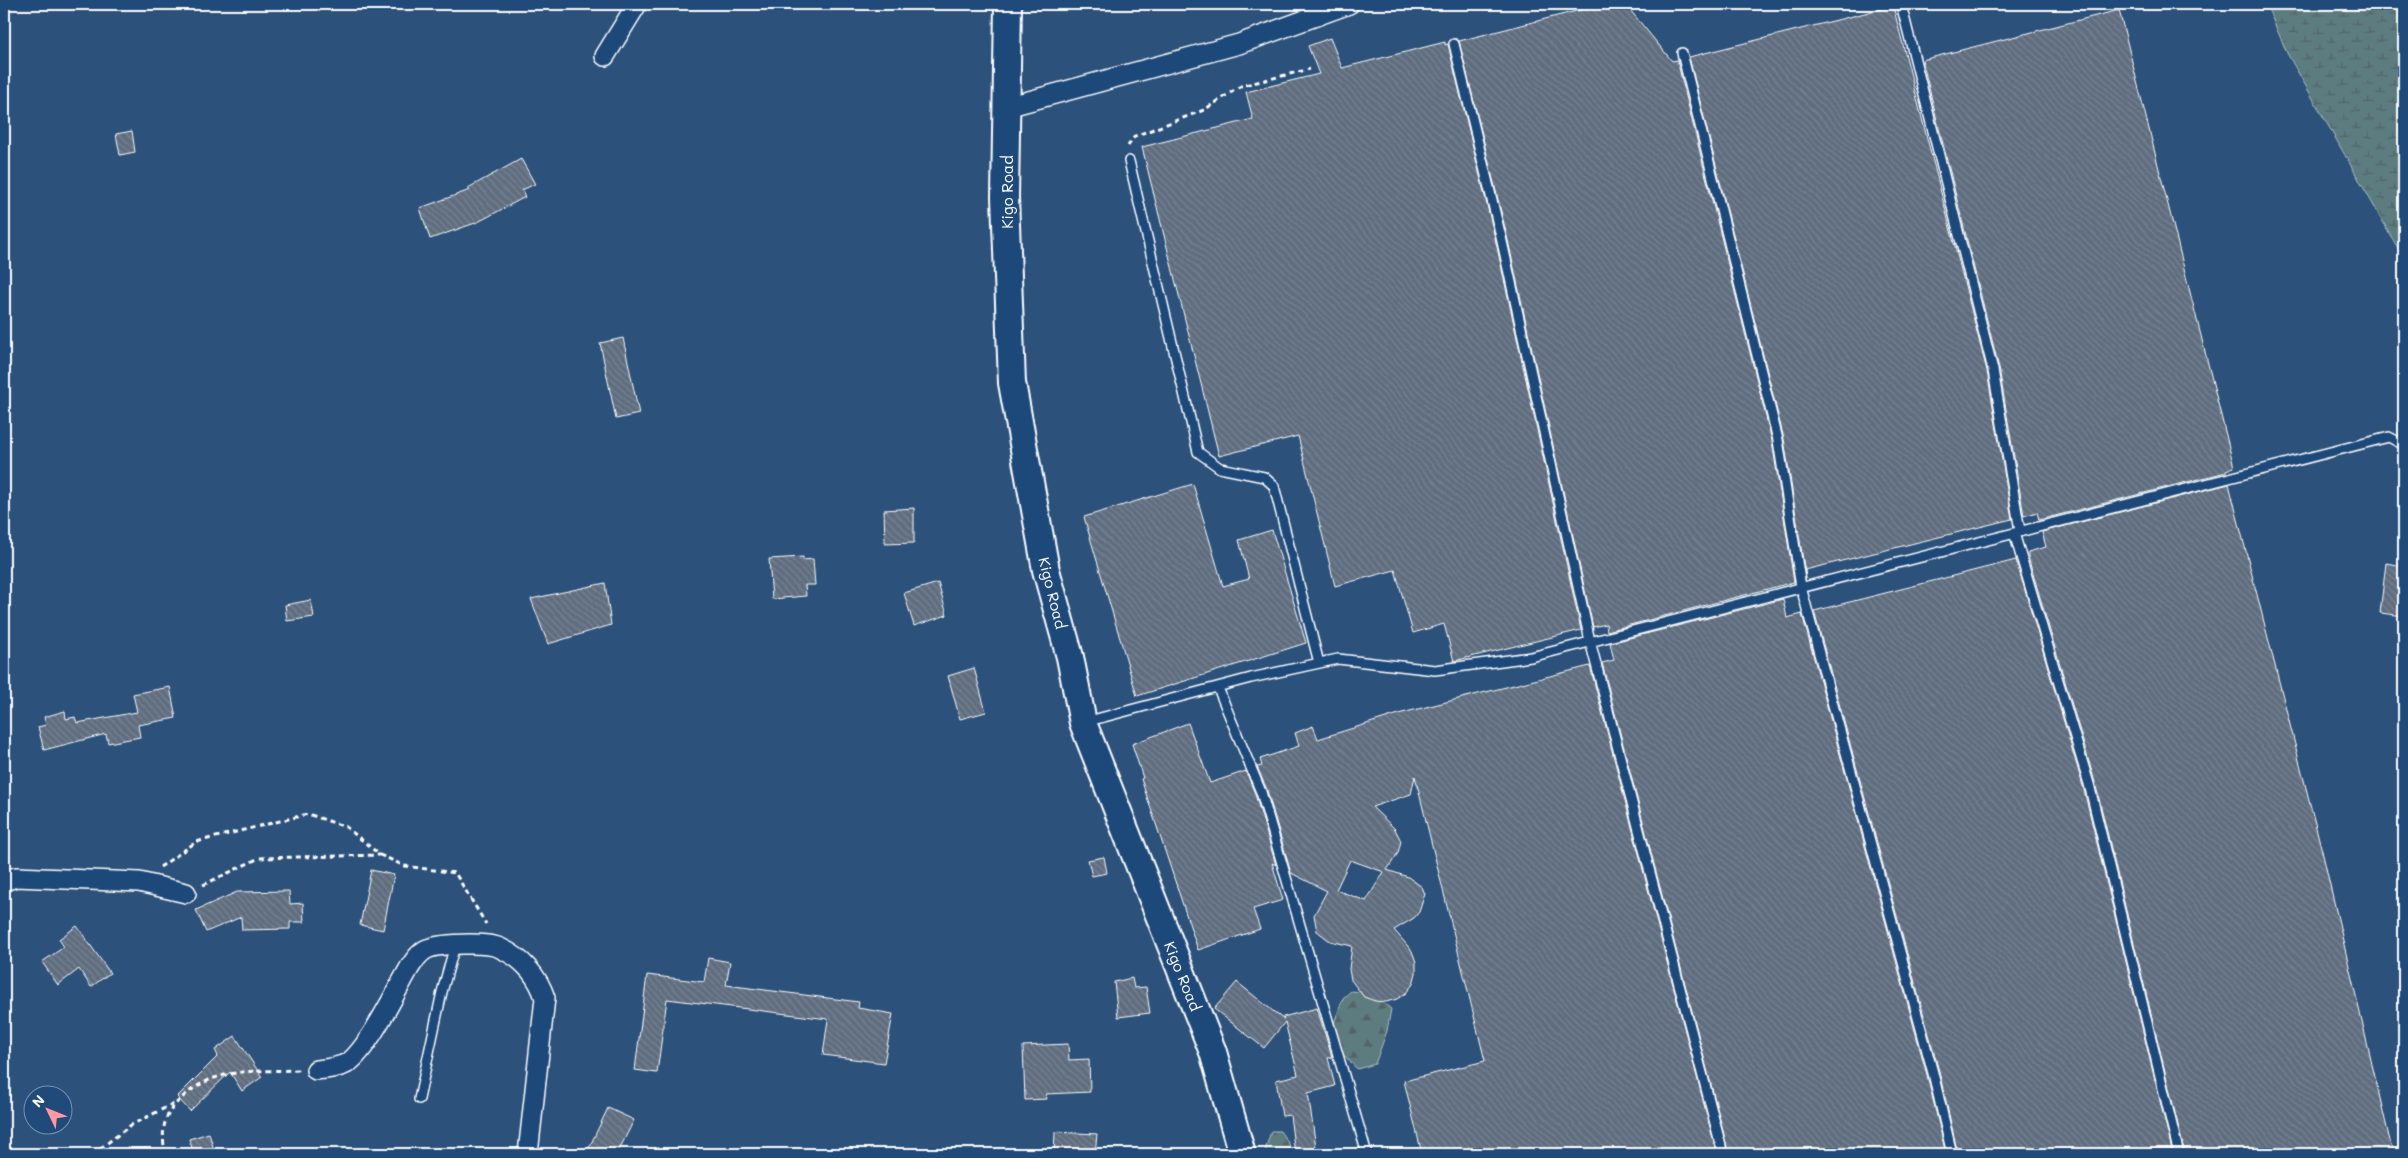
<svg xmlns="http://www.w3.org/2000/svg" width="2408" height="1158" font-family="Mali,sans-serif">
<defs>
<pattern id="forest-firs" width="22" height="20" patternUnits="userSpaceOnUse" patternTransform="scale(1.25)"><rect width="22" height="20" fill="#5c7c80"/><path d="M5 1l3.5 6h-7zM16 11l3.5 6h-7z" fill="#546466"/></pattern>
<pattern id="wetland-marsh" width="20" height="14" patternUnits="userSpaceOnUse" patternTransform="scale(1.25)"><rect width="20" height="14" fill="#5c7c80"/><path d="M1 5h8M5 5V1M11 12h8M15 12V8" fill="none" stroke="#546466"/></pattern>
<pattern id="building-back-hatch" width="6" height="6" patternUnits="userSpaceOnUse" patternTransform="scale(1.25)"><rect width="6" height="6" fill="#5f6d7f"/><path d="M-1 5l2 2M0 0l6 6M5-1l2 2" fill="none" stroke="#778392"/></pattern>
</defs>
<rect width="100%" height="100%" fill="#2c517b"/>
<filter id="ink" filterUnits="userSpaceOnUse"><feTurbulence type="fractalNoise" baseFrequency=".02" numOctaves="2"/><feDisplacementMap in="SourceGraphic" scale="10" xChannelSelector="R" yChannelSelector="G"/><feConvolveMatrix kernelMatrix="1 2 1 2 8 2 1 2 1" color-interpolation-filters="sRGB"/></filter>
<g filter="url(#ink)">
<path fill="url(#forest-firs)" stroke="#aebec0" d="M1351 991 1372 993 1391 1009 1387 1031 1375 1064 1357 1069 1342 1053 1334 1023 1343 998Z
M1271 1131H1280L1289 1144 1291 1154H1264Z"/>
<path fill="url(#wetland-marsh)" stroke="#aebec0" d="M2266 4H2404V259L2287 53Z"/>
<path fill="url(#building-back-hatch)" stroke="#fff" fill-rule="evenodd" d="M1604 4H1625L1672 61 1677 60 1772 441 1794 582 1607 631 1606 624 1593 627 1507 236 1459 41Z
M1893 6 1987 371 2012 519 1805 570 1806 579 1784 439 1689 57Z
M2119 10 2234 467 2226 470V472L2039 520 2037 512 2024 516 1999 368 1922 60Z
M1330 38 1342 68 1445 42V45L1448 44 1495 238 1581 630 1454 661 1444 624 1413 633 1395 570 1335 586 1298 436 1219 456 1142 147 1253 119 1246 92 1319 74 1308 46Z
M132 131 135 152 120 155 116 134Z
M521 159 535 184 522 190 525 197 478 222 430 239 420 208 470 190 468 188Z
M623 338 639 414 616 419 600 343Z
M1193 484 1223 586 1249 579 1239 540 1272 530 1306 643 1137 696 1084 517Z
M2229 484 2323 855 2393 1154H2185L2095 782 2028 557V552L2046 547 2042 532Z
M914 508V543L885 544 884 510Z
M803 557V560L813 559 815 585H805L806 596 772 599 769 559Z
M2016 560 2083 786 2173 1154H1958L1939 1071 1814 611Z
M2386 563 2404 566V616L2380 613Z
M605 583 611 625 548 644 531 599Z
M938 583 947 615 914 626 904 593Z
M1783 599 1787 618 1802 614 1927 1075 1946 1154H1729L1602 663 1614 660 1610 643Z
M311 600 314 617 287 621 285 605Z
M1590 666 1717 1154H1422L1404 1081 1485 1061 1415 776 1411 794 1372 807 1395 829 1401 841 1398 853 1387 870 1408 877 1422 887 1425 894 1419 912 1414 918 1394 930 1412 951 1416 962V973L1413 984 1406 993 1397 999 1386 1002 1375 1001 1364 997 1351 980 1349 969 1352 946 1330 941 1317 931 1314 915 1327 891 1291 873 1267 790 1257 767 1262 766 1260 759 1299 746 1295 733 1313 726 1318 739 1402 713ZM1350 860 1384 872 1366 901 1336 890Z
M974 668 986 712 960 719 948 676Z
M170 687 176 718 138 725 140 737 108 743 106 734 44 750 38 727 46 725 44 717 65 711 66 719 75 717 77 723 137 712 133 694Z
M1188 723 1210 783 1246 771 1255 794 1276 865 1272 863 1283 900 1253 909 1260 929 1198 950 1141 779 1143 778 1132 744Z
M1104 857 1107 873 1092 876 1088 860Z
M371 870 394 875 383 930 360 925Z
M289 891 290 904 303 903 304 922H290V929L242 930 241 917 206 932 196 910 237 892Z
M77 926 110 973 91 987 79 969 58 985 42 962 64 947 59 939Z
M708 958 730 962 726 985 859 1002 858 1008 893 1014 884 1063 823 1055 828 1019 667 999 657 1073 635 1070 647 975 704 982Z
M1132 978 1134 988 1146 987 1150 1013 1118 1017 1114 982Z
M1237 982 1284 1020 1283 1017 1317 1008 1332 1057 1328 1058 1335 1086 1308 1093 1317 1154H1295L1290 1115 1282 1116 1276 1080 1298 1075 1285 1022 1264 1048 1214 1009Z
M235 1036 262 1077 242 1091 230 1072 190 1111 177 1097 218 1056 215 1050Z
M1068 1044 1069 1060 1089 1059 1090 1092 1046 1094 1047 1099 1025 1100 1023 1046Z
M608 1108 634 1120 617 1154H586Z
M1055 1132 1097 1134 1095 1154H1054Z
M209 1133 215 1154H194L189 1139Z"/>
<g fill="none" stroke-linecap="round" stroke-linejoin="round">
<g stroke="#fff" stroke-width="12">
<path id="lane" d="M1902 8 1993 370 2020 531
M1454 44 1501 237 1590 641 1723 1154
M1682 53 1778 440 1801 587 1933 1073 1952 1154
M1129 161 1198 452 1220 468 1264 477 1274 486 1319 663
M2014 533 2089 784 2179 1154
M1218 688 1261 792 1367 1154
M1085 722 1251 678 1338 659 1435 670 1531 657 2389 437 2404 445
M419 1099 442 992 455 945"/>
</g>
<g stroke="#fff" stroke-width="22">
<path id="street" d="M605 56 637 4
M1007 107 1239 44 1349 4
M4 881 16 877 139 882 186 893
M316 1070C327 1069 340 1068 349 1062 369 1047 396 991 410 967 414 961 418 954 425 950 437 943 488 942 500 948 522 958 538 976 545 998L528 1154"/>
</g>
<g stroke="#fff" stroke-width="30">
<path id="secondary" d="M1008 4 1005 197 1012 383 1046 570 1070 657 1083 723 1213 1052 1242 1154"/>
</g>
<path stroke="#fff" stroke-width="3" stroke-dasharray="5 4" stroke-linecap="butt" d="M1128 146 1135 136 1204 110 1241 86 1310 69
M160 867 196 842 308 814 346 827 380 855 405 866 455 873 486 924
M203 885 259 858 380 855
M93 1154 131 1125 177 1102
M165 1154C161 1128 163 1114 184 1096 218 1066 257 1072 299 1070"/>
<use href="#lane" stroke="#1f4a7a" stroke-width="9"/>
<use href="#street" stroke="#1f4a7a" stroke-width="19"/>
<use href="#secondary" stroke="#1f4a7a" stroke-width="26"/>
</g>
</g>
<g text-anchor="middle" dominant-baseline="central" stroke-width="5" stroke-linejoin="round" paint-order="stroke">
<g font-size="15" fill="#fff" stroke="#1f4a7a">
<text transform="translate(1007 192) rotate(-90)">Kigo Road</text>
<text transform="translate(1053 593) rotate(76)">Kigo Road</text>
<text transform="translate(1183 976) rotate(68)">Kigo Road</text>
</g>
</g>
<rect width="2408" height="1158" fill="none" stroke="#1f4a7a" stroke-width="20"/>
<rect x="10" y="10" width="2388" height="1138" fill="none" stroke="#fff" stroke-width="2" filter="url(#ink)"/>
<g transform="translate(48 1110) rotate(313)"><circle r="24" fill="#1f4a7a" stroke="#7992af"/>
<path d="M0-4L9 19L0 12L-9 19Z" fill="#ff9aa2"/>
<text y="-8" font-size="14" font-weight="bold" text-anchor="middle" fill="#ffffff">N</text>
</g>
</svg>
